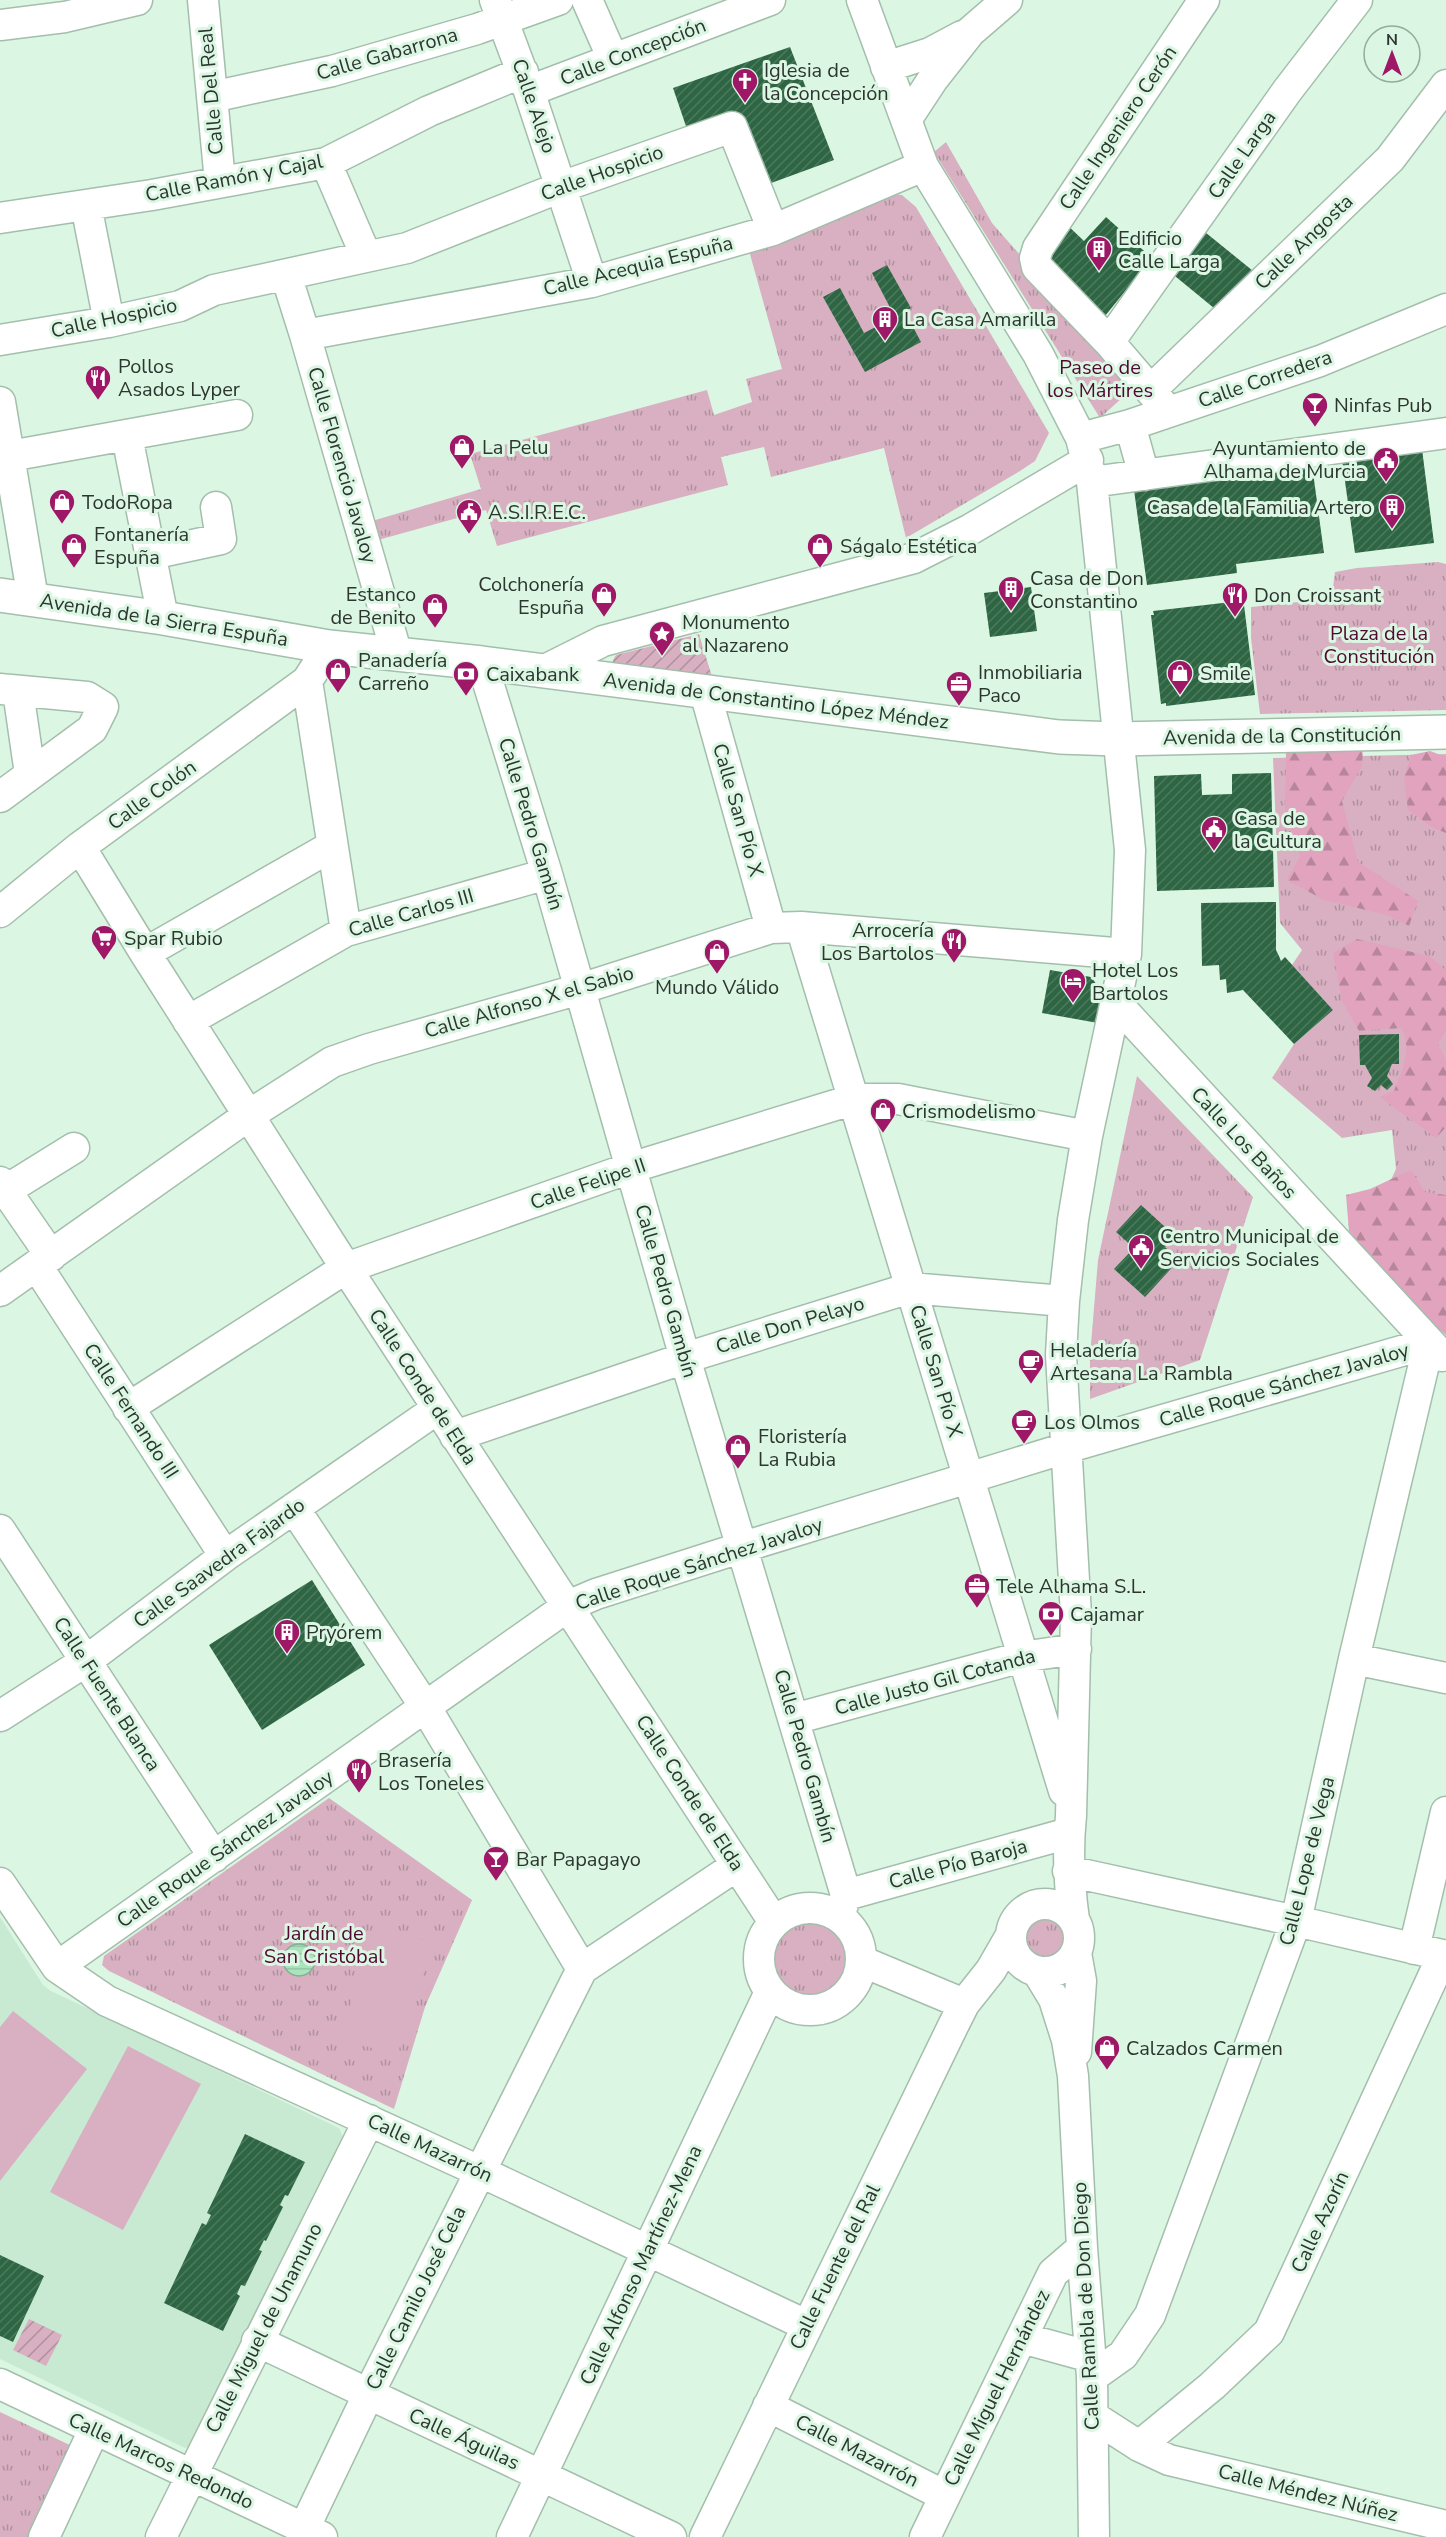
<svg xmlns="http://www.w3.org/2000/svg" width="1446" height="2537" font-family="'Nunito Sans',sans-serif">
<defs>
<pattern id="grass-tufts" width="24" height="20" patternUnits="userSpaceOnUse" patternTransform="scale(1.5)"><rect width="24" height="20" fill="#d8b0c1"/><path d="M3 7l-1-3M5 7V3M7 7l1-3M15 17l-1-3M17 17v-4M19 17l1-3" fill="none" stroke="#af909d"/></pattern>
<pattern id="forest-firs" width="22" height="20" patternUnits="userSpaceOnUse" patternTransform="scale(1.5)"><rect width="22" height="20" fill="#e1a3be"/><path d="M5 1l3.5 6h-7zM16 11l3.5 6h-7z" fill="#b7869b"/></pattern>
<pattern id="garden-furrows" width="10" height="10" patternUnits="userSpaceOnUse" patternTransform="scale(1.5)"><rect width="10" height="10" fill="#d8b0c1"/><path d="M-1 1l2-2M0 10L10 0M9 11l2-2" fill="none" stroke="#af909d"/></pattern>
<pattern id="water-rules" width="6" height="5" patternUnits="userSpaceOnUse" patternTransform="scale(1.5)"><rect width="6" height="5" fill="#aae4bd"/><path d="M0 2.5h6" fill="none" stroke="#92c4a3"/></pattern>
<pattern id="building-hatch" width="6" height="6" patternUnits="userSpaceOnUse" patternTransform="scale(1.5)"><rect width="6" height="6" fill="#2e6644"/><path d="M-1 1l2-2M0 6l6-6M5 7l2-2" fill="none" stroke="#4b795d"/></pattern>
</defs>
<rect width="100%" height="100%" fill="#dbf7e3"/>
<path fill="#c8ead2" d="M0 1917 43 1985 51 1991 339 2128 345 2141 194 2445 185 2448 0 2359Z"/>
<path fill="url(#grass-tufts)" d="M946 142 992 223 1135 386 1100 418 934 152Z
M883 193 902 195 916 207 1049 433 1035 461 1020 471 906 538 884 448 771 477 764 447 721 457 728 485 497 546 486 510 378 540 372 521 481 489 470 454 707 390 714 415 752 402 746 379 782 369 748 247Z
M1438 562 1446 564V710L1260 714 1251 638V607L1317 600 1332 595 1335 572 1357 568Z
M1446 754V1333L1359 1249 1396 1169 1392 1130 1342 1138 1272 1078 1294 1044 1333 1010 1292 965 1302 950 1280 923 1273 758Z
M1137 1076 1253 1197 1200 1360 1090 1399V1356L1098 1260Z
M329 1798 472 1900 425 2007 394 2109 109 1971 102 1965 104 1956Z
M1017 1937a28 28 0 1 1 56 0a28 28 0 1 1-56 0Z
M767 1958a44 44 0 1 1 88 0a44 44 0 1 1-88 0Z
M0 2412 74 2447 31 2537H0Z"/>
<path fill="url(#forest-firs)" d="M1363 748 1362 766 1342 801 1358 862 1418 901 1409 926 1387 915 1324 900 1287 880 1300 856 1285 810 1286 750Z
M1430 751 1446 757V833L1432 827 1408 810 1404 777 1411 755Z
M1357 939 1429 956 1446 970V1030L1438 1044 1446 1060V1127L1436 1138 1380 1097 1394 1091C1402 1070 1413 1049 1401 1028L1359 1031 1342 1001 1333 953Z
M1411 1170 1425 1192 1446 1195V1335L1398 1296 1374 1260 1349 1231 1346 1195 1370 1189Z"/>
<path fill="url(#garden-furrows)" d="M699 634 713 680 613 665V660L616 655Z
M29 2319 62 2335 46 2366 13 2350Z"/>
<path fill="#d8b0c1" d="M376 1925 432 1943 397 2056 340 2038Z
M13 2011 87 2069 0 2181V2027Z
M128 2046 201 2084 123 2230 50 2192Z"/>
<path fill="url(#water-rules)" stroke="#84b092" stroke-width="1.5" d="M283 1960a16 16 0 1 1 32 0a16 16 0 1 1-32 0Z"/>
<path fill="url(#building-hatch)" d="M790 47 834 160 763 186 734 120 689 135 673 88Z
M1106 217 1152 258 1105 316 1048 262 1062 220 1084 241Z
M1200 228 1258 275 1220 313 1170 272Z
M887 265 911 308 905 312 921 342 865 372 823 297 840 288 864 333 895 317 872 273Z
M1422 449 1434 543 1355 553 1342 460Z
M1312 465 1324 553 1236 564 1237 573 1147 585 1134 490Z
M1031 587 1037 631 990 637 984 593Z
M1240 601 1241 605H1244L1255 695 1166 706V703L1161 704 1151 615H1154L1153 611Z
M1271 773 1274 887 1157 891 1154 776 1201 774 1202 795 1232 794V774Z
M1276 902V950L1279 956 1281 961 1285 957 1333 1010 1294 1044 1243 990 1227 993 1226 979 1220 980 1219 965 1202 966 1201 903Z
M1050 970 1091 977 1104 994 1098 1023 1042 1013Z
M1399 1034V1064H1392L1387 1076 1393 1084 1387 1090 1381 1085 1375 1091 1367 1086 1372 1078 1365 1065H1360L1359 1035Z
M1141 1205 1175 1236 1165 1247 1179 1260 1145 1297 1114 1269 1134 1248 1116 1232Z
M312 1580 365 1665 262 1730 209 1645Z
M245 2134 305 2162 288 2196 285 2195 280 2205 283 2207 266 2241 264 2240 259 2250 262 2251 245 2286 241 2285 237 2294 240 2296 223 2331 164 2303 202 2223 206 2225 211 2215 207 2213Z
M0 2255 44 2276 13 2342 0 2336Z"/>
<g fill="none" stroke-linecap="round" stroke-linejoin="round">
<g stroke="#a4beac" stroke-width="33">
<path id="minor" d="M203 0 220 182
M495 0 529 91 592 282
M587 0 613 59
M862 0 923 166 1038 354 1081 438 1092 482 1130 850 1126 954 1087 1136 1073 1220 1064 1301 1061 1355 1076 1615 1071 1816C1067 1852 1069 1884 1074 1920
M0 25 65 17 137 0
M886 67 930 53 962 36
M529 91 770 0
M212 97 332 71 477 29 558 0
M906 120 933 79 970 32 1007 0
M326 163 366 256
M86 205 109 322
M0 218 152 195 326 163 429 111 523 72
M1035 258 1038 248 1204 0
M1035 258 1037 267 1109 342 1162 404
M286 275 305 335 397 655
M305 335 592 282 773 230 923 166
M0 340 109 322 180 306 214 290 407 248 561 187 732 127 773 230
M1109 342 1287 91 1357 0
M1151 390 1390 159 1446 85
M0 402 33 599
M1130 425 1144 475
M127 436 163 618
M1081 438 1130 425 1320 361 1446 309
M10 456 237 415
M1092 482 1446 433
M151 554 221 539 216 507
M482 663 547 874 685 1358 846 1895 839 1917
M316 667 307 681 346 931
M543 671 603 641 914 558 971 529 1088 460
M0 689 87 697 103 707 92 729 0 797
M18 691 30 774
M705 692 771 928
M80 847 145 953 346 1268 774 1922
M0 912 80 847 307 681
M801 927 1064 1791
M145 953 332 846
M1117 1004 1442 1356
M188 1021 346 931 547 874
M0 1182 51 1256
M0 1194 74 1148
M37 1266 225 1556
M0 1291 249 1115 332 1062 369 1049 580 989 771 928 801 927 1126 954
M128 1408 346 1268 630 1168 855 1099H898L1087 1136
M455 1436 685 1358 910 1288 1064 1301
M294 1508 426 1708 582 1969
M0 1530 214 1857
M1354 1659 1446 1678
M0 1716 86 1661 225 1556 437 1409
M794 1719 1022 1657 1076 1649
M1068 1871 1296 1921 1446 1956
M0 1883 57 1967 107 2001 479 2171 806 2325
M846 1895 1069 1833
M1011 1938a34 34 0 1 1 68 0a34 34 0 1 1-68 0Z
M759 1959a51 51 0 1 1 102 0a51 51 0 1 1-102 0Z
M1414 1949 1446 1812
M1076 1953 1081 1981 1076 2052
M861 1961 964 2004
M57 1967 568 1606 596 1594 743 1547 1066 1448 1429 1343 1354 1659 1296 1921 1150 2315 1123 2355 1092 2377
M1037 1971 1054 1999 1067 2040 1073 2076 1082 2248 1092 2377 1094 2537
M1022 2338 1091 2357
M257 2341 671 2537
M0 2384 322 2537
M768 2406 945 2496
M1094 2417 1139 2446 1169 2460 1446 2526
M1139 2446 1212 2386 1269 2332 1443 1955
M44 2537 94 2430
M161 2537 369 2120
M300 2537 369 2393 582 1969 736 1866
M512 2537 770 1992
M705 2537 953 2026 964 2004 991 1970 1010 1937
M925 2537 1053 2273 1082 2248"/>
</g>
<g stroke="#a4beac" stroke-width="36">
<path id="major" d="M0 595 163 618 329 647 482 663 1059 737 1117 739 1446 732"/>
</g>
<use href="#minor" stroke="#fff" stroke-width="30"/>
<use href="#major" stroke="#fff" stroke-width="33"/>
</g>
<defs>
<g id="church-pin" transform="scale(1.35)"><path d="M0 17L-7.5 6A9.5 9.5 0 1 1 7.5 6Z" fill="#9f1867" stroke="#dbf7e3"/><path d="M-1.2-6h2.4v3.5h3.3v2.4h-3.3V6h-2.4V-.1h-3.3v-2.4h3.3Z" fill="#fff"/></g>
<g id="building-pin" transform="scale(1.35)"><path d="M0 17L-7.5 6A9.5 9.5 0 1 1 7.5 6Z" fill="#9f1867" stroke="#dbf7e3"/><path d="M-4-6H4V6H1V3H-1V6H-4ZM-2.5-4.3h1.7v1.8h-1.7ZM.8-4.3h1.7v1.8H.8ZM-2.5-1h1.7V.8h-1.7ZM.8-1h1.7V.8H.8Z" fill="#fff"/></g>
<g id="restaurant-pin" transform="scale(1.35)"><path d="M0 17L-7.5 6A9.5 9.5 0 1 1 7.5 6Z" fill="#9f1867" stroke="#dbf7e3"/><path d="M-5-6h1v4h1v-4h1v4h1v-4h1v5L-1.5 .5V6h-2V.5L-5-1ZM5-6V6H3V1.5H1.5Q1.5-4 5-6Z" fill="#fff"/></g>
<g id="bar-pin" transform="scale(1.35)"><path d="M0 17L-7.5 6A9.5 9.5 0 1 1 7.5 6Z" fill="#9f1867" stroke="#dbf7e3"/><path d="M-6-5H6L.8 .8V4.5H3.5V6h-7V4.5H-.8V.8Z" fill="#fff"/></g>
<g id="shop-pin" transform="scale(1.35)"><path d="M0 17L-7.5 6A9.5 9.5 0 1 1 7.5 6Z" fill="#9f1867" stroke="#dbf7e3"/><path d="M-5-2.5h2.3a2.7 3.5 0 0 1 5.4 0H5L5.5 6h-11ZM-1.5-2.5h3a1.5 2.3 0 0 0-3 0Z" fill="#fff"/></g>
<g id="civic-pin" transform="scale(1.35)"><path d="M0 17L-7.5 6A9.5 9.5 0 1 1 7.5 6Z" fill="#9f1867" stroke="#dbf7e3"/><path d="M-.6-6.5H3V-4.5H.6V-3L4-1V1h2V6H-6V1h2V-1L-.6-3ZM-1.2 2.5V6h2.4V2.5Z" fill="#fff"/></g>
<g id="sight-pin" transform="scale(1.35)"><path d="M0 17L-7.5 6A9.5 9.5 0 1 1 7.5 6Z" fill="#9f1867" stroke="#dbf7e3"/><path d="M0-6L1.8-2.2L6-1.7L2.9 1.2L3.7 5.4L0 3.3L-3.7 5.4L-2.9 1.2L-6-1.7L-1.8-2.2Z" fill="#fff"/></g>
<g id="bank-pin" transform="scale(1.35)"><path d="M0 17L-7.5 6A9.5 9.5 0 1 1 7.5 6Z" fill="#9f1867" stroke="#dbf7e3"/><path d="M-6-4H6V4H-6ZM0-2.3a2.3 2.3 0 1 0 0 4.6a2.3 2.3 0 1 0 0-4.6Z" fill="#fff"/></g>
<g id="office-pin" transform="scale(1.35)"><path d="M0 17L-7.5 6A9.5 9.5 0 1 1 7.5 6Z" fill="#9f1867" stroke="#dbf7e3"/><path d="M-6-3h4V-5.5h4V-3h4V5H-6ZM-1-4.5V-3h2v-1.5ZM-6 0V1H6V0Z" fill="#fff"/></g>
<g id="supermarket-pin" transform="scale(1.35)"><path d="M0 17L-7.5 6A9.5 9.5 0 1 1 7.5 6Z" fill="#9f1867" stroke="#dbf7e3"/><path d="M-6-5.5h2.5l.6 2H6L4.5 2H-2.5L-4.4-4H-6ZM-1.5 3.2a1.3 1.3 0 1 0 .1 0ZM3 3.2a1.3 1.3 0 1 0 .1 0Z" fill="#fff"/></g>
<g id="hotel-pin" transform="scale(1.35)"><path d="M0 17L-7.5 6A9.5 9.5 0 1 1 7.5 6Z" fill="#9f1867" stroke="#dbf7e3"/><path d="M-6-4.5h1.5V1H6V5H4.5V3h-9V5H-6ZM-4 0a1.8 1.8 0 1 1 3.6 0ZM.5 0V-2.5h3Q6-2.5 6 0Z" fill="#fff"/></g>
<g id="cafe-pin" transform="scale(1.35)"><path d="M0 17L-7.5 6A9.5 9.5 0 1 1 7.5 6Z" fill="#9f1867" stroke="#dbf7e3"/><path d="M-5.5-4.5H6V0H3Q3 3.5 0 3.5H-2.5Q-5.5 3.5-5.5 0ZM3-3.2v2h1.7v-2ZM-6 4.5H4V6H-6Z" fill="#fff"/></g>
</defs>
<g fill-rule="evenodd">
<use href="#church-pin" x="745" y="81"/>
<use href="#building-pin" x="1099" y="249"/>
<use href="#building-pin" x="885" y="319"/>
<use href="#restaurant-pin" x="98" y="378"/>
<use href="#bar-pin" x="1315" y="405"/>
<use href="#shop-pin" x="462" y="447"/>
<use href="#civic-pin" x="1386" y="460"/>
<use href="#shop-pin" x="62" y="502"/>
<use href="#building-pin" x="1392" y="507"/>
<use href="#civic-pin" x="469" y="512"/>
<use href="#shop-pin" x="74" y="546"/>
<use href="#shop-pin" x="820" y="546"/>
<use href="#building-pin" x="1011" y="589"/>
<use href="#shop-pin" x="604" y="595"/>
<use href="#restaurant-pin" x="1235" y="595"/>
<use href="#shop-pin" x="435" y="606"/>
<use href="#sight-pin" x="662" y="634"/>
<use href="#shop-pin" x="338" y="671"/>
<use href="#shop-pin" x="1180" y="673"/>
<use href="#bank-pin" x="466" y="674"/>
<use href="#office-pin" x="959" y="684"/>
<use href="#civic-pin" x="1214" y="829"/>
<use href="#supermarket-pin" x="104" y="938"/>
<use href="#restaurant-pin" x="954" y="941"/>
<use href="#shop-pin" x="717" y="952"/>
<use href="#hotel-pin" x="1073" y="981"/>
<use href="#shop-pin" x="883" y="1111"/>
<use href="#civic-pin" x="1141" y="1247"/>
<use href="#cafe-pin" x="1031" y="1362"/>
<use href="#cafe-pin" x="1024" y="1422"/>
<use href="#shop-pin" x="738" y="1447"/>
<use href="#office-pin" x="977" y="1586"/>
<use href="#bank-pin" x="1051" y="1614"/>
<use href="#building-pin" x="287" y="1632"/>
<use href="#restaurant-pin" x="359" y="1771"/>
<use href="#bar-pin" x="496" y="1859"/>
<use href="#shop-pin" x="1107" y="2048"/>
</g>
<g text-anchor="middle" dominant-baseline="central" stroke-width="6" stroke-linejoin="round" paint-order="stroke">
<g font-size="20" fill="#2c362f" stroke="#dbf7e3">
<text transform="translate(633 52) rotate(-21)">Calle Concepción</text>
<text transform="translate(387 54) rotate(-16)">Calle Gabarrona</text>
<text transform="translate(211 91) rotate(-95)">Calle Del Real</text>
<text transform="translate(534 106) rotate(71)">Calle Alejo</text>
<text transform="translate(1118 128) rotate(-56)">Calle Ingeniero Cerón</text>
<text transform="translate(1242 155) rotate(-55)">Calle Larga</text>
<text transform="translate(602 173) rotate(-20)">Calle Hospicio</text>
<text transform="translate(234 178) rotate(-11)">Calle Ramón y Cajal</text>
<text transform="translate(1304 242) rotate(-44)">Calle Angosta</text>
<text transform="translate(638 266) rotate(-14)">Calle Acequia Espuña</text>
<text transform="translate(114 318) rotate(-12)">Calle Hospicio</text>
<text transform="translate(1265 379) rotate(-19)">Calle Corredera</text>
<text transform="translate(342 465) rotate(74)">Calle Florencio Javaloy</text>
<text transform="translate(164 620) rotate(9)">Avenida de la Sierra Espuña</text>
<text transform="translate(776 701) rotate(7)">Avenida de Constantino López Méndez</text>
<text transform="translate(1282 736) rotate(-1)">Avenida de la Constitución</text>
<text transform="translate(152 795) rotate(-36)">Calle Colón</text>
<text transform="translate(738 810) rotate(74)">Calle San Pío X</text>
<text transform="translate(531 824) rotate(73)">Calle Pedro Gambín</text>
<text transform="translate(411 913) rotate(-16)">Calle Carlos III</text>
<text transform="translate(529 1002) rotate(-16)">Calle Alfonso X el Sabio</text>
<text transform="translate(1244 1143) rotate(47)">Calle Los Baños</text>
<text transform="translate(588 1184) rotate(-19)">Calle Felipe II</text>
<text transform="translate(666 1291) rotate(74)">Calle Pedro Gambín</text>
<text transform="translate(790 1325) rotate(-17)">Calle Don Pelayo</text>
<text transform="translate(936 1371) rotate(73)">Calle San Pío X</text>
<text transform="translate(1284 1385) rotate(-16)">Calle Roque Sánchez Javaloy</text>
<text transform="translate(423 1387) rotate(57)">Calle Conde de Elda</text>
<text transform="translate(131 1411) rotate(57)">Calle Fernando III</text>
<text transform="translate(219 1563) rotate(-36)">Calle Saavedra Fajardo</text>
<text transform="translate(699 1564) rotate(-18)">Calle Roque Sánchez Javaloy</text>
<text transform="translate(935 1682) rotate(-15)">Calle Justo Gil Cotanda</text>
<text transform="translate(107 1694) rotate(57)">Calle Fuente Blanca</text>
<text transform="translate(805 1756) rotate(74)">Calle Pedro Gambín</text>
<text transform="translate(690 1793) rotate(57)">Calle Conde de Elda</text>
<text transform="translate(225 1849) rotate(-35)">Calle Roque Sánchez Javaloy</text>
<text transform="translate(1307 1861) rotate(-76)">Calle Lope de Vega</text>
<text transform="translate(958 1864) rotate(-15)">Calle Pío Baroja</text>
<text transform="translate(430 2148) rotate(25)">Calle Mazarrón</text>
<text transform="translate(1320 2222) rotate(-65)">Calle Azorín</text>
<text transform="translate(641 2265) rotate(-65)">Calle Alfonso Martínez-Mena</text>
<text transform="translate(835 2267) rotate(-64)">Calle Fuente del Ral</text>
<text transform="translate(416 2298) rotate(-64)">Calle Camilo José Cela</text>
<text transform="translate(1086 2306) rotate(-93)">Calle Rambla de Don Diego</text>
<text transform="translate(264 2328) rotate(-63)">Calle Miguel de Unamuno</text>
<text transform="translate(997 2388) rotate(-64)">Calle Miguel Hernández</text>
<text transform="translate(464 2439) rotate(25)">Calle Águilas</text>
<text transform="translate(857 2451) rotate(27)">Calle Mazarrón</text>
<text transform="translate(161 2461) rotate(25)">Calle Marcos Redondo</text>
<text transform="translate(1308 2493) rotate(14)">Calle Méndez Núñez</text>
</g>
<g font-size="20" fill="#2c362f" stroke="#dbf7e3" text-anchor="start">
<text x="764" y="70">Iglesia de<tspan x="764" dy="23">la Concepción</tspan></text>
<text x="1118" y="238">Edificio<tspan x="1118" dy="23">Calle Larga</tspan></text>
<text x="904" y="319">La Casa Amarilla</text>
<text x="118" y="366">Pollos<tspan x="118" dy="23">Asados Lyper</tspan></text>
<text x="1334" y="405">Ninfas Pub</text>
<text x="482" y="447">La Pelu</text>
<text x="1366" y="448" text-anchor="end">Ayuntamiento de<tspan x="1366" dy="23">Alhama de Murcia</tspan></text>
<text x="82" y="502">TodoRopa</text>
<text x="1372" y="507" text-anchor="end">Casa de la Familia Artero</text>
<text x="488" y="512">A.S.I.R.E.C.</text>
<text x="94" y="534">Fontanería<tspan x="94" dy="23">Espuña</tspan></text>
<text x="840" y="546">Ságalo Estética</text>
<text x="1030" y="578">Casa de Don<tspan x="1030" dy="23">Constantino</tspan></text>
<text x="584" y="584" text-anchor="end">Colchonería<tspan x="584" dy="23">Espuña</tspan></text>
<text x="416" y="594" text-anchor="end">Estanco<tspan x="416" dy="23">de Benito</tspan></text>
<text x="1254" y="595">Don Croissant</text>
<text x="682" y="622">Monumento<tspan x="682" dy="23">al Nazareno</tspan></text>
<text x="358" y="660">Panadería<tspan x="358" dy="23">Carreño</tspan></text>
<text x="978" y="672">Inmobiliaria<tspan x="978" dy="23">Paco</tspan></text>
<text x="1200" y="673">Smile</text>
<text x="486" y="674">Caixabank</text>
<text x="1234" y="818">Casa de<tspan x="1234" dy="23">la Cultura</tspan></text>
<text x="934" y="930" text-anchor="end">Arrocería<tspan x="934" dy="23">Los Bartolos</tspan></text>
<text x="124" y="938">Spar Rubio</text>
<text x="1092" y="970">Hotel Los<tspan x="1092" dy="23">Bartolos</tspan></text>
<text x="717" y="987" text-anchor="middle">Mundo Válido</text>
<text x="902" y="1111">Crismodelismo</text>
<text x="1160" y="1236">Centro Municipal de<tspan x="1160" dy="23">Servicios Sociales</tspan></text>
<text x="1050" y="1350">Heladería<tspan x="1050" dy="23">Artesana La Rambla</tspan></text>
<text x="1044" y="1422">Los Olmos</text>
<text x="758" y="1436">Floristería<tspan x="758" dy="23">La Rubia</tspan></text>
<text x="996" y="1586">Tele Alhama S.L.</text>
<text x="1070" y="1614">Cajamar</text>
<text x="306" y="1632">Pryórem</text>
<text x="378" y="1760">Brasería<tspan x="378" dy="23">Los Toneles</tspan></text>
<text x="516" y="1859">Bar Papagayo</text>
<text x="1126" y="2048">Calzados Carmen</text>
</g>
<g font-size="20" fill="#510832" stroke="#dbf7e3">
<text x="1100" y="367">Paseo de<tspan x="1100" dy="23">los Mártires</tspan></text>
<text x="1379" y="633">Plaza de la<tspan x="1379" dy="23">Constitución</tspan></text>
<text x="324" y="1933">Jardín de<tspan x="324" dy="23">San Cristóbal</tspan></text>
</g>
</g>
<g transform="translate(1392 54)"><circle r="28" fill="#dbf7e3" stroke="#95aa9b" stroke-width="1.5"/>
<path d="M0-4.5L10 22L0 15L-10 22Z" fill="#9f1867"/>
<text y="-9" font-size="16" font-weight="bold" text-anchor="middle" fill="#2c362f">N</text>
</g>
</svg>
